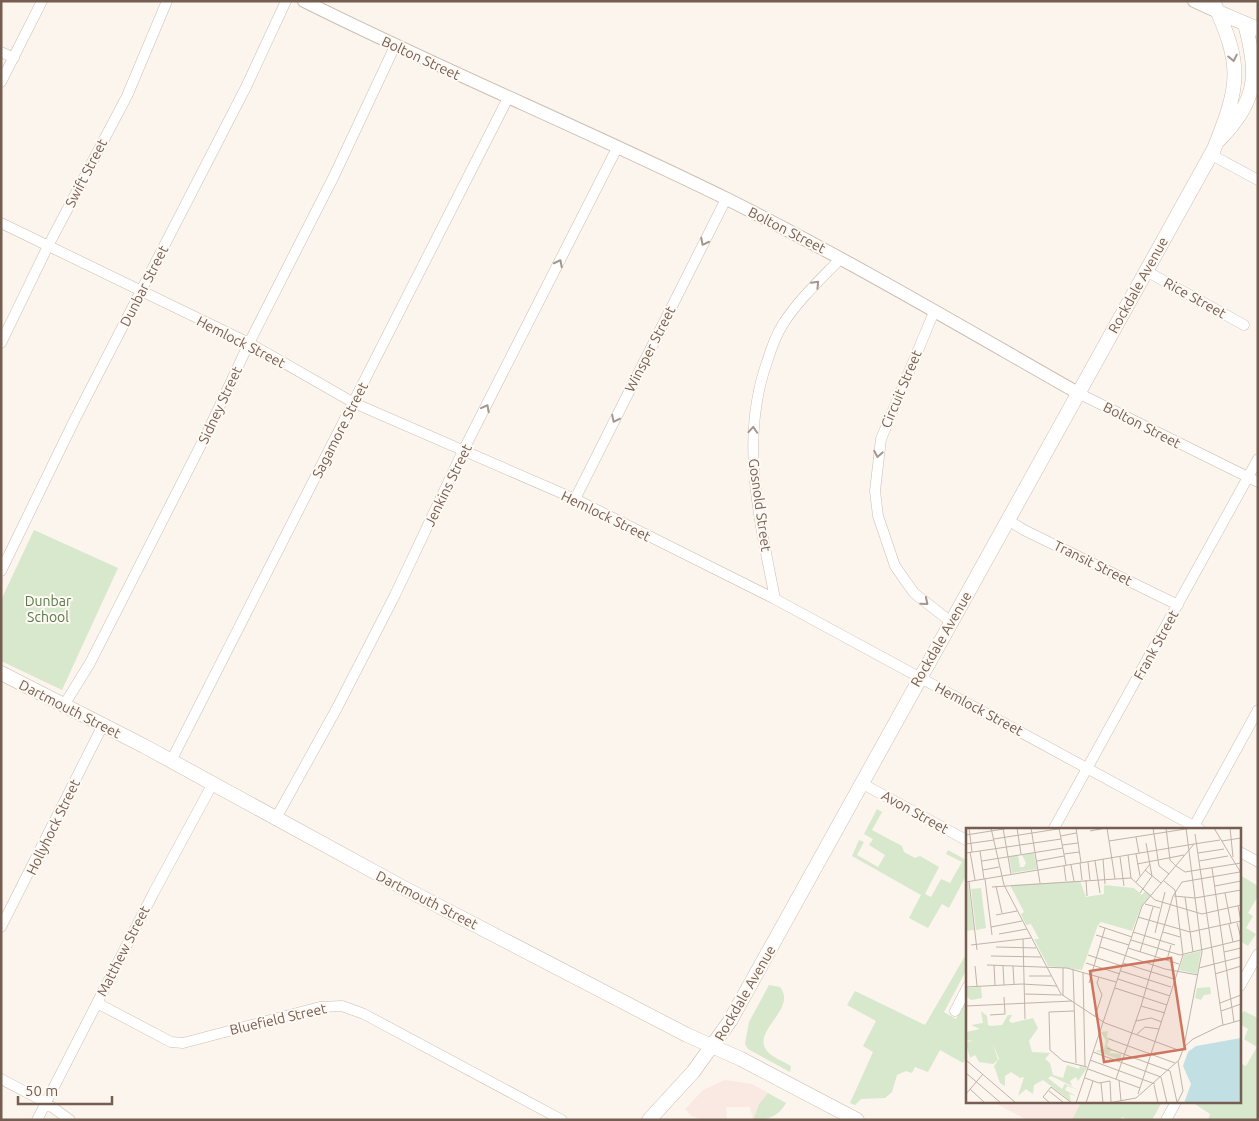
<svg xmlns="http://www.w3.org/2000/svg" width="1259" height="1121" font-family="Ubuntu,sans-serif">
<rect width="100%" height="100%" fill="#fbf5ed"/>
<path fill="#fae9e2" d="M725 1080 752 1084 768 1093 759 1104 753 1120 750 1107H726L727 1120H703L692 1116 685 1109 703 1090Z
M993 1102H1081L1072 1120H1027Z"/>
<path fill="#d7e8cc" d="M34 530 118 568 62 690 1 661V600Z
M877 809 882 812 872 830 902 846 904 852 915 858 920 856 939 867 925 894 931 897 941 879 950 883 962 862 946 854 948 850 968 861V872L950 906 949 908 942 904 928 928 909 918 921 895 852 856 859 840 864 842 857 855 878 867 885 855 869 845 873 839 864 834Z
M1240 875 1258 886V896L1248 913 1253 916 1246 928 1256 934 1248 946 1240 941Z
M968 951V967L944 1012 956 1019 968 997V1055L963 1063 940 1050 928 1072 915 1067 912 1073 906 1071 897 1075 892 1092 885 1098 861 1099 855 1105 850 1103 873 1052 863 1046 876 1021 847 1005 855 991 925 1025Z
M769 985 780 987C797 1008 755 1029 765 1048 770 1057 783 1061 791 1066L790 1072 748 1049 745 1044 749 1022Z
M1244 1011 1258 1018V1120H1208L1210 1114 1192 1102H1240V1063L1246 1066 1257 1047 1244 1039 1248 1029 1240 1024V1016Z
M768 1093 786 1103C779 1116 768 1120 753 1120L759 1104Z
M1081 1102H1162L1152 1120H1128L1122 1117 1120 1120H1072Z"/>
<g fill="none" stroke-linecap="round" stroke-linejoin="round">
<g stroke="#cdbeb3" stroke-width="11">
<path id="minor" d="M1 52 14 58
M1 82 42 1
M1210 154 1258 180
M1 223 249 343 354 403 575 499 775 599 1201 830
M1146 271 1244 325
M934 312 881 439 875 491 878 516 895 566 914 593 951 622
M1 343 48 246 127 96 167 1
M1078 393 1258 482
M575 499 726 199
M1008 520 1024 530 1178 605
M1 571 75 419 246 87 286 1
M775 599C760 520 739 441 767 362 771 349 776 335 783 324 799 299 821 279 841 258
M64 705 90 663 207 433 249 343 334 176 395 46
M171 761 508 98
M861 783 968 841
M275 820 337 708 395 595 463 451 617 148
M1053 830 1258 459
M1192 830 1258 710
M1240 852 1258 862
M1 927 103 725
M1240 986 1258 954
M97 1003 171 1042 183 1043 320 1007 342 1006 364 1014 562 1120
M955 1011 968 986
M1 1079 45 1102 70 1120
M37 1120 154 892 212 785
M1166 1120 1176 1102"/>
</g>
<g stroke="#cdbeb3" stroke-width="14">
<path id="tertiary" d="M304 1C444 71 587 130 727 199 847 259 962 327 1078 393
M1194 1 1218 12"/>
</g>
<g stroke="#cfbeb1" stroke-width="15">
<path id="secondary" d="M1218 12 1258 29
M1219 140C1257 100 1259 77 1245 24
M1 673 144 746 402 887 687 1035 741 1059 857 1120
M649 1120 693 1072 730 1021 1214 149C1240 84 1243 67 1213 1"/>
</g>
<use href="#minor" stroke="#fff" stroke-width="10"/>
<use href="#tertiary" stroke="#fff" stroke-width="12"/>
<use href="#secondary" stroke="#fff" stroke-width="14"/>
</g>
<defs><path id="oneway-chevron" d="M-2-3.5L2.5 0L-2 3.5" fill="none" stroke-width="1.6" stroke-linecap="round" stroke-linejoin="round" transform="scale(1.25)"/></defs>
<g stroke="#a5968e">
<use href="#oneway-chevron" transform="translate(1233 58) rotate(78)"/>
<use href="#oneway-chevron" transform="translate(704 242) rotate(117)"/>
<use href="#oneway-chevron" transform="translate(559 263) rotate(-63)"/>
<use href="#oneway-chevron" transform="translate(816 284) rotate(-46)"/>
<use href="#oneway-chevron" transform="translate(486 408) rotate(-62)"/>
<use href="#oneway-chevron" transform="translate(615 419) rotate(116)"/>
<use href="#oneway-chevron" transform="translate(753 430) rotate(-86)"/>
<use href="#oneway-chevron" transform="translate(878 454) rotate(100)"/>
<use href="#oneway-chevron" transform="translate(925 602) rotate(40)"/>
</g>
<g text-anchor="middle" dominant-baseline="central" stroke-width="4" stroke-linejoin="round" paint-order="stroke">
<g font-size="14" fill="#755d51" stroke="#fef9f3">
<text transform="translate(421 58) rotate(25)">Bolton Street</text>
<text transform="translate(86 173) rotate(-63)">Swift Street</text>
<text transform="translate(787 230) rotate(27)">Bolton Street</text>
<text transform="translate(1138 285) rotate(-61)">Rockdale Avenue</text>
<text transform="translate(144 286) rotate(-63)">Dunbar Street</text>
<text transform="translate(1195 298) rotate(29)">Rice Street</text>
<text transform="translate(241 342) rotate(27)">Hemlock Street</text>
<text transform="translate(650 349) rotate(-63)">Winsper Street</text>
<text transform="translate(901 389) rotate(-67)">Circuit Street</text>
<text transform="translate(220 405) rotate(-65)">Sidney Street</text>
<text transform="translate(1142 425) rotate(27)">Bolton Street</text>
<text transform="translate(340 430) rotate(-63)">Sagamore Street</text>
<text transform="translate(448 485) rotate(-64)">Jenkins Street</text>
<text transform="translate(760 505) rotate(82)">Gosnold Street</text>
<text transform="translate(606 516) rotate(26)">Hemlock Street</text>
<text transform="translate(1093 563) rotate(26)">Transit Street</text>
<text transform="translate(941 639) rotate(-60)">Rockdale Avenue</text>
<text transform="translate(1156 645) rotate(-61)">Frank Street</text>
<text transform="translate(70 709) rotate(27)">Dartmouth Street</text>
<text transform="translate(979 709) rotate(28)">Hemlock Street</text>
<text transform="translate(915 812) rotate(29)">Avon Street</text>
<text transform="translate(53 827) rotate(-64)">Hollyhock Street</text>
<text transform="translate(427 900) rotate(27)">Dartmouth Street</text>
<text transform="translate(123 951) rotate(-63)">Matthew Street</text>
<text transform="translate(745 993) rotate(-60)">Rockdale Avenue</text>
<text transform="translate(278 1019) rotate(-13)">Bluefield Street</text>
</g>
<g font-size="14" fill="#58794a" stroke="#fef9f3">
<text x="48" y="601">Dunbar<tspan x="48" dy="16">School</tspan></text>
</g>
</g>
<g transform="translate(966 828)">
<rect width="275" height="275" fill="#fbf5ed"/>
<path d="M68 25 71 41 46 45 43 29 52 27 54 39H58L60 35 56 27ZM114 53 120 69 138 66V57L168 60 176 67 179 63 185 67 175 79 166 103 135 94 132 97 116 142 82 138 68 111H73L65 96 60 97 55 86 58 84 44 57ZM2 54 8 102 0 103V55ZM15 60 20 100 10 102 5 61ZM235 123 231 146 213 142 218 127ZM15 159 16 170 5 172 0 168V160ZM244 159 245 166 238 167 235 172 229 170 231 160ZM15 183 21 188 22 197 25 198 36 197 42 187H46L43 193 46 195 67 190 72 200 63 213 66 224 84 225 79 231 84 235 87 247 97 250 101 237 113 241 114 238 121 240 112 253 110 249 104 253 106 258 85 248 82 250 96 261 99 256 113 262 101 258 99 262 110 268 103 266 105 273 77 252 68 257 67 266 60 261 52 268 58 249 54 250 45 244 39 248V258L34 255 28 238 33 231 27 216 32 232 27 236 13 234 9 227 4 230 0 215 7 212 0 213V204L14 201 5 197 17 195ZM142 203 141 209 148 212H143L141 217 146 222 143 225 155 226V232L129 223 138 221 140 213 135 204Z" fill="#d7e8cc"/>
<path d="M275 210V275H218L225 256 217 238 222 224 230 218Z" fill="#c2dfe4"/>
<path fill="none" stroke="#c1b3aa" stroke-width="1" d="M3 0 6 24M25 0 38 57 95 166 139 195 212 222 217 221M37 0 45 46M51 0 55 26M65 0 74 55M93 0 100 37M110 0 115 35M141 0 149 51M187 0 193 38 203 46M200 0 204 32 210 38M248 0 275 45M264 0 267 29M124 3 140 0M229 6 257 197M0 7 44 0M95 8 110 5M170 9 173 25M28 11 98 0M143 13 226 0M256 13 275 10M0 16 28 12M96 17 112 15M14 23 18 51M4 24 9 52M0 25 95 11M232 25 258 21M98 26 113 24M170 26 174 48M162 27 165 50 189 72 236 86 275 77M154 29 158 58M137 31 139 56M16 33 97 20M71 33 98 28M129 33 134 65M233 33 262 28M122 34 124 52M114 35 116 52M171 36 218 27M105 37 108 53M98 38 100 53M210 38 219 44 275 35M246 40 268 194M17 42 33 39M179 42 195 55M19 51 26 107M120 52 121 68M0 54 228 16M3 54 11 122M170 54 184 36M216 54 274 44M30 58 36 85M249 58 275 53M26 59 165 50M174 65 186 48 180 15M259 65 265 96M208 68 229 70 275 62M219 69 227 124M179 76 194 80M272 78 275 93M30 87 51 83M172 89 224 104 275 93M271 95 275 110M263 96 267 114M133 98 166 109M25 99 56 93M167 104 209 117M197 104 214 109M189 105 199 64M33 106 61 101M130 107 163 117M57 111 59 191M165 112 214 127 275 112M5 117 65 110M30 119 70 120M134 119 199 141 232 147M162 120 213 136M174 124 187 79M258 124 275 120M122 127 156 138M25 128 75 129M201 132 205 117M120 135 154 146M157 135 208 151M21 137 101 140 150 154M28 137 29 157M9 138 11 158M37 138 38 157M47 138 48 156M97 140V168M233 140 275 129M107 141 110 235M155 143 205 159M117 145 119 238M249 146 275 138M63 148H85M152 151 204 168M123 155 139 100M0 159 56 156 91 158M149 160 201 177M59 166 95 167M254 175 275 167M0 178 106 173M175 178 199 185M255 183 275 176M24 187 39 186 38 169M129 188 136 167 131 155 133 149M170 193 185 190 196 194M171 206 179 199 193 201M143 211 209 235M218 218 236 124 220 0M141 220 204 243 211 274M84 222 83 184 108 183M84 222 97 233 121 239M127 224 195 249 201 275M0 232 50 275M124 232 189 256M122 241 174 260M0 245 35 275M119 250 133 255 144 253M150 251 175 178 207 68 216 54M153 252 155 273M144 253 145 274M135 255 137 275M188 257 192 275M4 261 19 275M83 263 98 275M0 266 17 246M172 266 217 127 209 62 198 53M84 275 77 269 85 259 106 275M110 275 176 78 228 16 254 12M120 275 127 253M142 275 170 270 213 232 218 219 227 211 254 198 275 192M211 275 217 263 212 233"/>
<path fill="#ce755e" fill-opacity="0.15" stroke="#ce755e" stroke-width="2.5" d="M205 130 219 221 138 234 124 143Z"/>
<rect width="275" height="275" fill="none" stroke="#755d51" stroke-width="2.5"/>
</g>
<rect width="1259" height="1121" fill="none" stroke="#755d51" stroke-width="5"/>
<path d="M18 1096v8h94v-8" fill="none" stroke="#755d51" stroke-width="2.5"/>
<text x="25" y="1096" font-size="15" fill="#755d51" stroke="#fef9f3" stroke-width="4" paint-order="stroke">50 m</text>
</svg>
